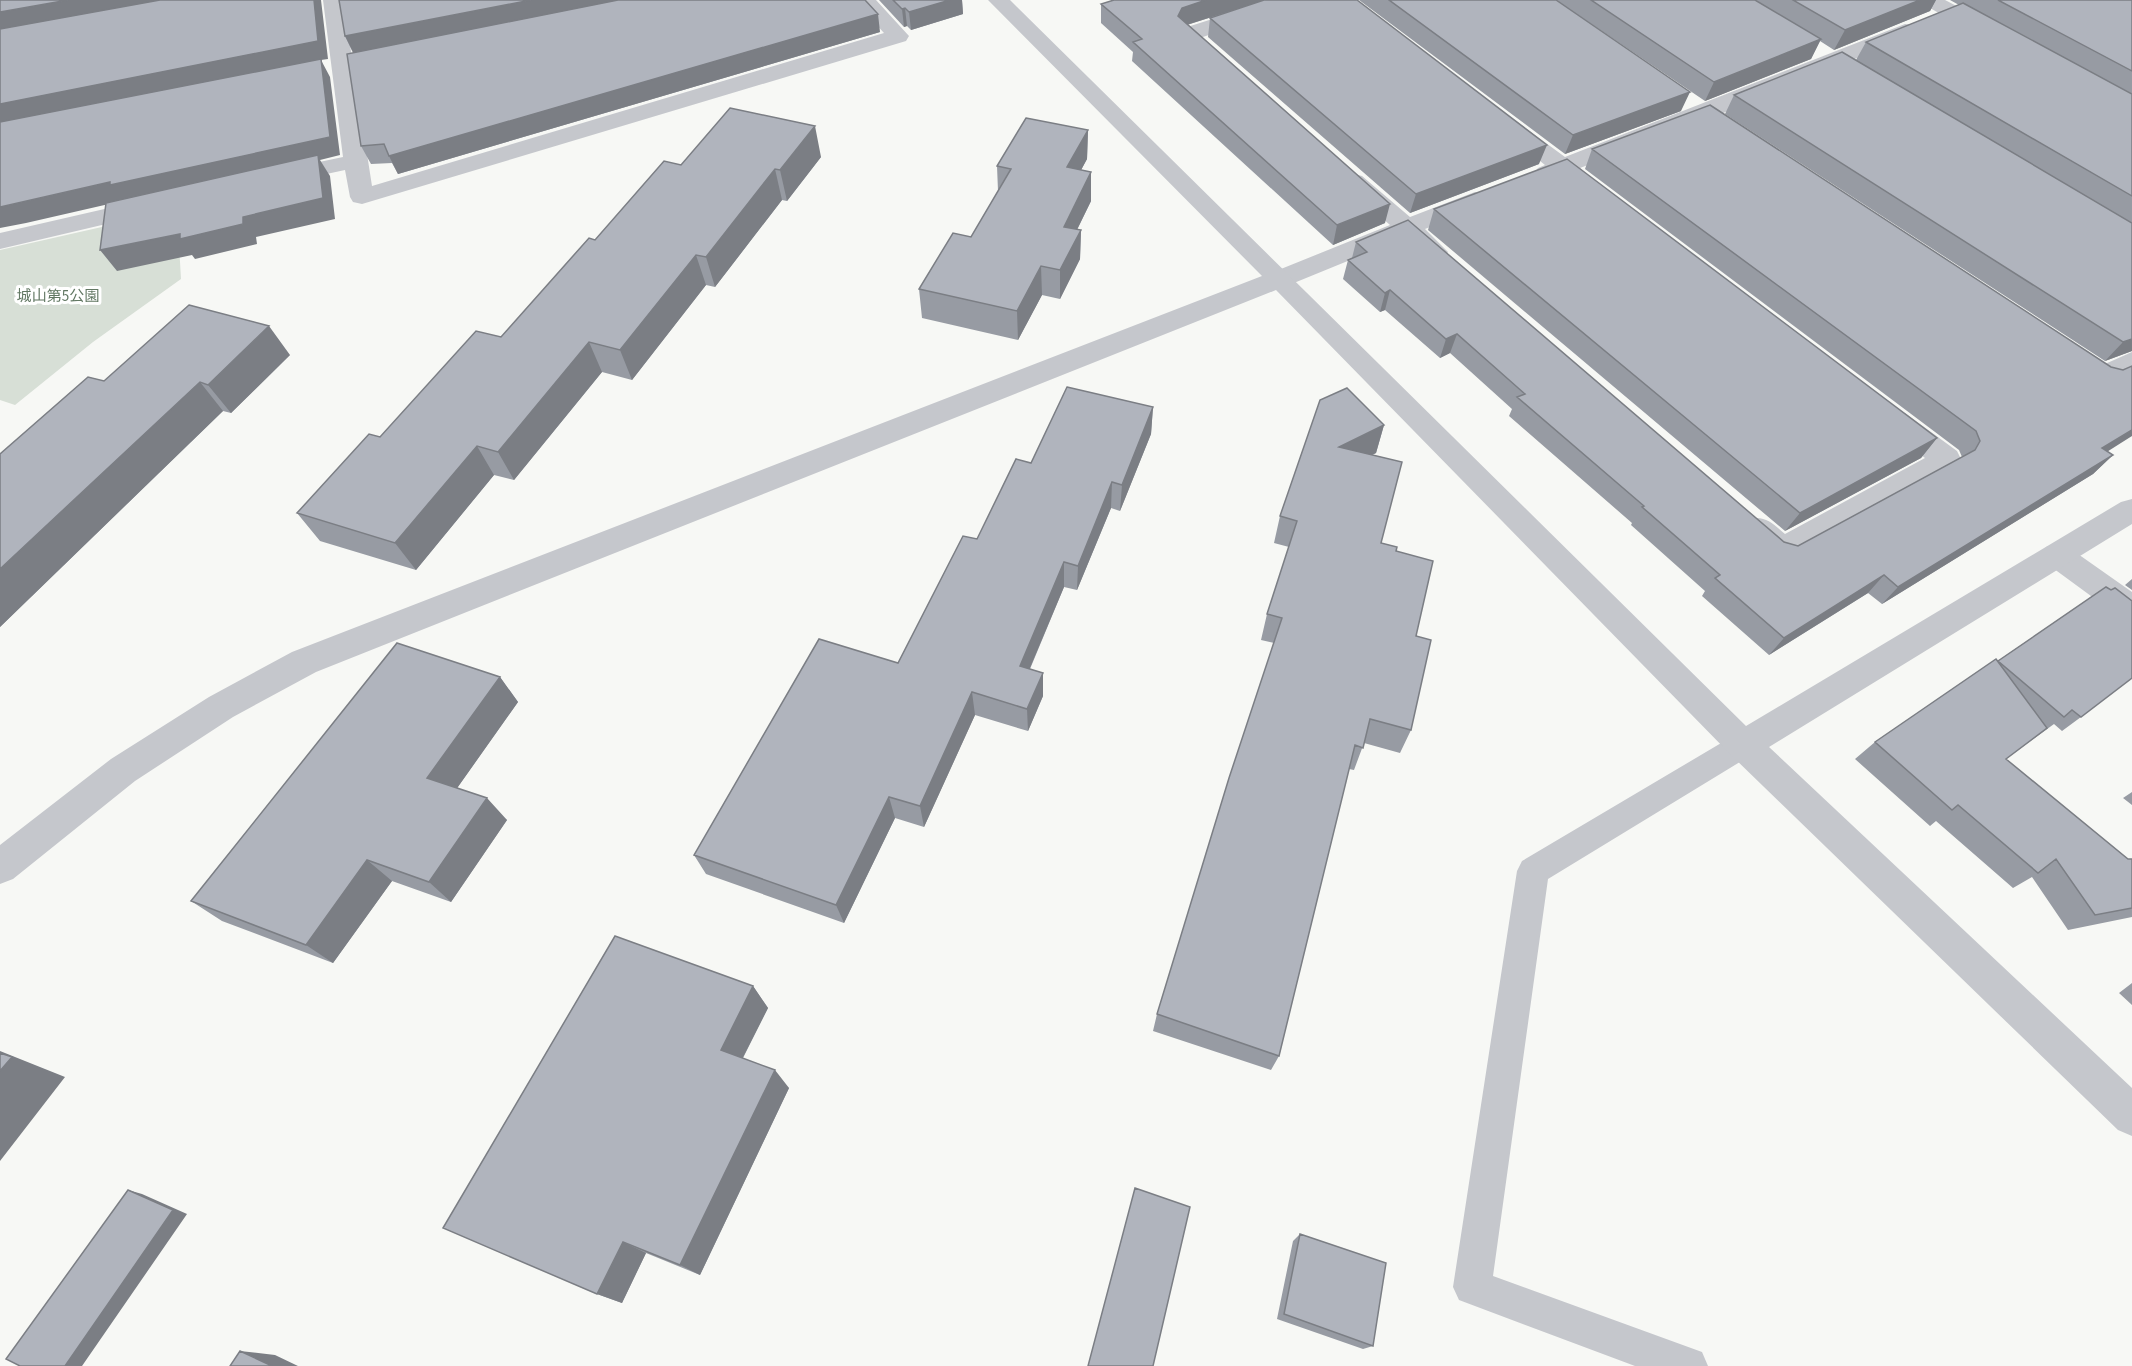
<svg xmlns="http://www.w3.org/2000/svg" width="2132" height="1366" font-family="'Source Sans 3','Noto Sans JP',sans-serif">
<rect width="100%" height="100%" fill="#f7f8f5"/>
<path fill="#d7dfd6" d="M177 210 181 279 93 342 15 405 0 400V250Z"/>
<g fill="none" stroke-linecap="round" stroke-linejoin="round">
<path fill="#c5c7cc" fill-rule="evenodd" d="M1743 732 1753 736 1758 745 1753 754 1548 879 1493 1276 1702 1352 1708 1366H1635L1459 1300 1453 1287 1517 871 1522 861 1733 736Z"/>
<path fill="#c5c7cc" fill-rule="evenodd" d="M323 0H343L372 186 884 33 854 0H876L909 36 906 41 362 204 353 202 350 197 345 170 280 184 272 182 268 177 272 172 343 157Z
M1272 0H1303L1300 4 1197 39 1189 40 1181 39 1178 34 1181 29Z
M1920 0H1945L1995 26 1998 31 1995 36 1987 37 1979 36 1923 4Z
M1905 24 1913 25 1916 30 1913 35 1711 118 1580 168 1606 190 1603 195C1585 200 1573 186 1560 176L1546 180 1538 178 1534 173 1538 168 1545 165 1497 126 1500 121 1508 119 1516 121 1565 157Z
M1354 174 1362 176 1410 217 1475 192 1484 195 1487 200 1484 205 1425 229 1448 252 1444 258C1426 263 1417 249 1404 238L1289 285 1280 287 1271 285 1267 279 1271 273 1390 225 1346 186 1342 181 1346 176Z
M148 199 157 202 160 207 157 212 0 249V233Z
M2080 351 2090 353 2105 364 2132 352V373L2104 387C2090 383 2074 373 2066 360L2070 353Z
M1895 410 1905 413 1957 451 1961 459 1957 467 1794 558C1773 565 1752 546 1742 528L1746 520C1764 514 1772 523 1785 534L1925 458 1885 427 1881 420 1885 413Z
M2057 543 2068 547 2132 592V622L2121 618 2046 563 2042 555 2046 547Z"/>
<path fill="#c5c7cc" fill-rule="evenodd" d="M988 0H1010L1746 726 2121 502 2132 499V524L1769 747 2132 1088V1136L2118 1130 1731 755 1276 290 316 672 233 717 135 781 13 879 0 884V845L111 759 209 697 292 652 1262 276Z"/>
</g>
<path fill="#979ba3" d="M879 0H962L963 14 911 30 907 26 904 27Z
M1357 0 1539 164 1410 213 1208 37 1210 18 1237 9 1187 25 1385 223 1333 245 1132 61 1133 52 1101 23V4Z
M1359 0H1556L1681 111 1565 154Z
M1556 0H1936L1930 11 1834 50 1820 41 1811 59 1705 101Z
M1950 0H2132V351L2105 361 1725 114 1734 95 1856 60 1866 42 1959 5Z
M880 32 398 174 392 163 371 164 361 146 353 53 345 36Z
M1088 130 1087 159 1081 170 1091 172V201L1077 230H1081L1080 259 1060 299 1042 295 1018 340 922 318 919 289 971 237 998 191 997 166Z
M1592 149 2111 367 2123 370 2107 452 2113 455 2093 474 1882 604 1868 593 1769 655 1702 596 1705 591 1631 525 1632 523 1509 416 1512 409 1450 353 1440 358 1385 310 1380 312 1343 279 1348 260 1352 258 1356 242 1784 542 1798 546 1962 457 1959 450 1585 169Z
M821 157 787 201 782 200 715 287 706 285 632 380 602 372 514 480 494 475 416 570 320 541 297 513 380 437 501 337 595 240 681 165Z
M1434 209 1937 438 1921 458 1785 531 1428 230Z
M290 355 231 413 223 411 0 627V454L104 381Z
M1153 407 1151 434 1120 511 1111 508 1077 590 1064 587 1030 669 1043 673V696L1028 731 975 715 924 827 895 818 844 923 706 874 694 855 898 663 977 539 1031 463Z
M1384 425 1376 453 1372 455 1381 543 1396 551 1416 636 1411 730 1400 753 1364 743 1354 770 1349 769 1279 1056 1271 1070 1153 1031 1157 1014 1274 643 1261 640 1267 614 1289 547 1274 543 1280 516Z
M2132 579V590L2125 585Z
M2106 587 2081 717 2062 731 2054 724 2006 759 2128 859H2132V917L2068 930 2032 877 2013 888 1936 821 1930 826 1855 759 1875 742 1998 661Z
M500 677 518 702 457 788 507 820 451 902 392 881 333 963 222 921 191 901Z
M2132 792V805L2123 798Z
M2132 983V1005L2119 993Z
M753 986 768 1008 743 1058 789 1088 700 1275 646 1253 622 1303 597 1294Z
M1300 1234 1373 1346 1363 1349 1277 1319 1293 1241Z"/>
<path fill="#7b7e84" d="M68 0H176L0 33V12Z
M314 0H321L328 59 321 60 330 77 340 155 320 160 330 176 335 219 256 237 257 244 195 259 192 255 117 271 100 250 180 234 243 224 122 201 26 223 0 228V207L110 182 330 137 0 125V104Z
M531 0H627L354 54 345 36Z
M950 0H962L963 14 911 30 909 12Z
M1206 0H1265L1180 27 1178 16 1182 8Z
M1920 0H1936L1930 11 1834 50 1845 30Z
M905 8 907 26 904 27 902 9Z
M878 14 880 32 398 174 389 156Z
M1821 39 1811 59 1705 101 1714 82Z
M1690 92 1681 111 1565 154 1573 135Z
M815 126 821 157 787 201 780 170Z
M1088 130 1087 159 1067 196V167Z
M1547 145 1539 164 1410 213 1416 194Z
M775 169 782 200 715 287 706 257Z
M1091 172V201L1064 256V227Z
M1390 204 1385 223 1333 245 1337 225Z
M1081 230 1080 259 1060 299V270Z
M696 255 706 285 632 380 620 350Z
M1041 266 1042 295 1018 340 1017 311Z
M1390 290 1385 310 1380 312 1385 293Z
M269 326 290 355 231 413 208 385Z
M1457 334 1450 353 1440 358 1446 339Z
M2132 339V351L2105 361 2123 342Z
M589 342 602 372 514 480 498 452Z
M200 382 223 411 0 627V569Z
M1153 407 1151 434 1120 511 1122 485Z
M1384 425 1376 453 1331 474 1339 447Z
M2132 430V436L2083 467 2102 448Z
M1937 438 1921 458 1785 531 1800 513Z
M477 446 494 475 416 570 395 543Z
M2113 455 2093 474 1882 604 1898 587Z
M1112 482 1111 508 1077 590 1078 566Z
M1064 562V587L1021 689 1020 666Z
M1884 575 1868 593 1769 655 1784 638Z
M1043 673V696L1028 731 1027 709Z
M500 677 518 702 448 801 427 778Z
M972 692 975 715 924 827 920 806Z
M889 797 895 818 844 923 836 905Z
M487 798 507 820 451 902 429 882Z
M367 860 392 881 333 963 306 945Z
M753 986 768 1008 737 1069 721 1050Z
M0 1051 65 1077 0 1161Z
M775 1070 789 1088 700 1275 680 1265Z
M128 1190 142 1194 187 1214 82 1366H65Z
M623 1242 646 1253 622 1303 597 1294Z
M240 1351 275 1355 298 1366H272Z"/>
<path fill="#b0b4bd" stroke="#7b7e84" stroke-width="1.5" d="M0 0H68L0 12Z
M160 0H314L318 41 0 104V29Z
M339 0H531L345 36Z
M618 0H865L878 14 389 156 384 144 361 146 347 54Z
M893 0H950L909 12 905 8 902 9Z
M1114 0H1206L1182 8 1178 16 1390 204 1337 225 1133 42 1142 39 1101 4Z
M1264 0H1357L1547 145 1416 194 1210 18Z
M1389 0H1556L1690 92 1573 135Z
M1591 0H1755L1821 39 1714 82Z
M1793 0H1920L1845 30Z
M1998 0H2132V71Z
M1963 3 2132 94V196L1866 42Z
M1842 52 2132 223V339L2123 342 1734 95Z
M321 59 330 137 110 185V182L0 207V122Z
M1710 105 2111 367 2123 370 2132 366V430L2102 448 2113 455 1898 587 1884 575 1784 638 1715 578 1720 575 1642 507 1644 506 1517 397 1525 394 1457 334 1446 339 1390 290 1385 293 1348 260 1367 252 1356 242 1408 220 1784 542 1798 546 1975 450 1980 441 1976 431 1592 149Z
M730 108 815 126 780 170 775 169 706 257 696 255 620 350 589 342 498 452 477 446 395 543 297 513 369 434 380 437 476 331 501 337 589 238 595 240 664 161 681 165Z
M1026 118 1088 130 1067 167 1091 172 1064 227 1081 230 1060 270 1041 266 1017 311 919 289 953 233 971 237 1011 169 997 166Z
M318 155 323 198 243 217V224L180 239V234L100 250 106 203Z
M1567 159 1937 438 1800 513 1434 209Z
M189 305 269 326 208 385 200 382 0 569V454L88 377 104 381Z
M1067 387 1153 407 1122 485 1112 482 1078 566 1064 562 1020 666 1043 673 1027 709 972 692 920 806 889 797 836 905 694 855 819 639 898 663 963 536 977 539 1016 459 1031 463Z
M1347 388 1384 425 1339 447 1402 462 1381 543 1397 547 1396 551 1433 561 1416 636 1431 640 1411 730 1370 719 1363 748 1355 745 1279 1056 1157 1014 1229 778 1282 618 1267 614 1297 521 1280 516 1320 400Z
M2106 587 2111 590 2115 588 2132 601V678L2081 717 2072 710 2064 717 1998 661Z
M397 643 500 677 427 778 487 798 429 882 367 860 306 945 191 901Z
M1996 659 2047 728 2006 759 2128 859H2132V908L2095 915 2056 859 2038 873 1958 805 1952 810 1875 742Z
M615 936 753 986 721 1050 775 1070 680 1265 623 1242 597 1294 443 1228Z
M0 1053 12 1057 0 1071Z
M1135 1188 1190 1207 1153 1366H1088Z
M128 1190 173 1210 65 1366H20L6 1359Z
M1300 1234 1386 1263 1373 1346 1284 1314Z
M240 1351 272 1366H230Z"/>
<g text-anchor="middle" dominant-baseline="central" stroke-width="6" stroke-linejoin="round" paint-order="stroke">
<g font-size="15" fill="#627863" stroke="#fff">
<text x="58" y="296">城山第5公園</text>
</g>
</g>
</svg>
